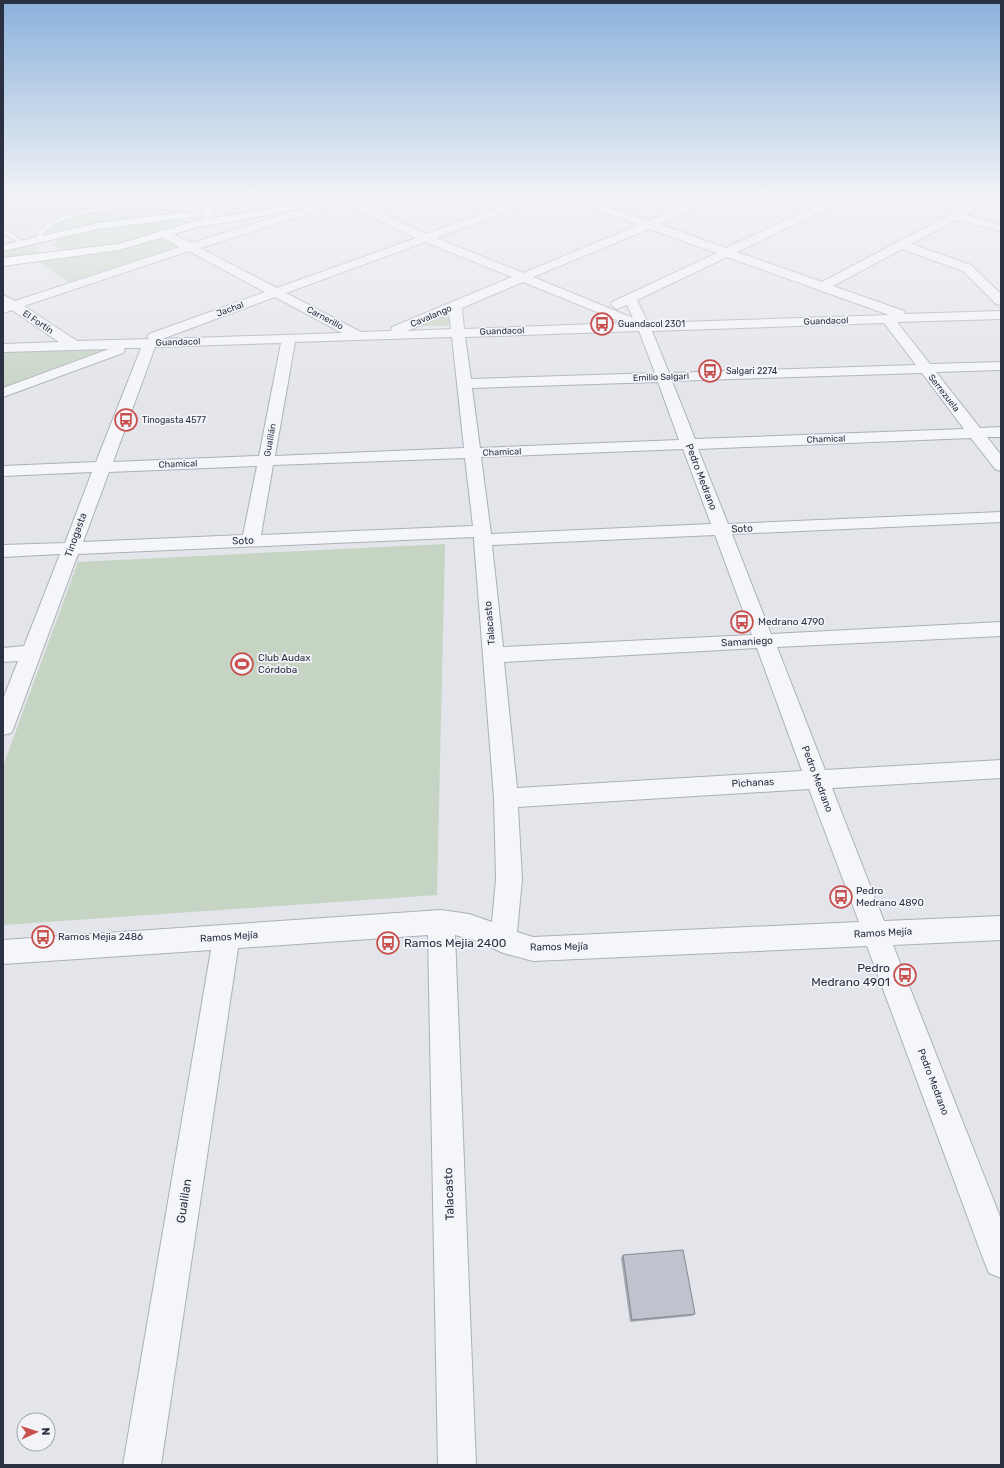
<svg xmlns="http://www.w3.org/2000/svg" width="1004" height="1468" font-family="Rubik,sans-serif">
<rect width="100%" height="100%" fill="#e3e5ea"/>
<path fill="#d5d7df" d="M3 194H253L92 210 18 232 3 225Z"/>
<path fill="#c6d4c4" d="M33 194 42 200 3 210V201Z
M141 206 193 209 190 211 111 221 47 233C51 211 123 207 141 206Z
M188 219 189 221C155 231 89 259 55 247 54 245 54 244 56 241 67 228 166 221 188 219Z
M161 236 182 247 70 284 38 261 100 254 132 246Z
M35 243 37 252 41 255 3 259V251Z
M446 312 451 314 452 324 447 326H412Z
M110 347 3 387V357L7 351Z
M445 544 437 895 3 925V766L78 562Z"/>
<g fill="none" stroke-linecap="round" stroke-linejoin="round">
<g stroke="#acafb8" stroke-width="2">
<path id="service" d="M141 204 206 206 209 208C201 213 176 209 166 209 137 207 72 209 49 228 44 231 43 236 40 240L35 239C48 209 112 205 141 204Z
M3 229 25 242 26 243 21 244 3 233Z"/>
</g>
<g stroke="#acafb8" stroke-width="2">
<path id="minor" d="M174 194C185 194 207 196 212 209 213 213 213 218 214 222L212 224H204L201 209 198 206 175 196Z
M332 194H340L426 234 537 194H551L550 196 436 238 523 273 639 225 559 196 558 194H572L648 221 713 194H727L726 196 659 224 726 248 841 194H854L853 196 737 252 822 282 989 194H1001L1000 196 965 215 1001 225V231L956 220 911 244 971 265 1001 294V305L996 304 963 271 902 249 833 286 904 311 905 314 1001 311V319L897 322 930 364 1001 362V370L936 372 980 428 1001 427V437H987L1001 455V471L995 469 971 438 698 449 728 524 1001 512V522L732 534 771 634 1001 622V636L777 647 825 770 1001 760V778L832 788 884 921 1001 916V940L893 945 1001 1219V1278L989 1273 984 1261 867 946 533 961 503 953 478 941 455 935 476 1465H438L428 935 238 948 161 1465H123L211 950 3 964V940L441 910 469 914 492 922 496 879 494 798 474 540V537L78 554 14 727 11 733 3 735V699L18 661 3 662V648L24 646 60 554 3 557V545L65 543 92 472 3 476V466L96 462 141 348H124L125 350 123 353 3 397V388L109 349 3 352V344L59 342 12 310 3 313V295L15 301 180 247 159 235 157 233 159 231H167L191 243 334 199 331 196ZM343 203 416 238 277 288 200 248ZM649 229 717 253 612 302 611 305 617 309 627 305 633 318 533 277ZM425 242 512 277 392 327 391 331 361 332 286 293ZM189 251 265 292 149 334 147 337 149 339 77 341 24 306ZM727 257 889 315 648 323 637 300ZM523 282 624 323 464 329 462 308ZM275 297 342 333 162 339ZM449 313 451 329 407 331ZM884 323 916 365 669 373 652 331ZM639 331 655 373 471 379 465 337ZM452 337 464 448 275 456 295 342ZM281 343 259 456 113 462 155 347ZM922 373 964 429 695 439 672 381ZM658 382 679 440 480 448 472 388ZM683 449 711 524 491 534 481 457ZM465 458 473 526 261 535 273 465ZM257 466 243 535 83 542 109 472ZM715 535 752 635 503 647 492 545ZM757 648 802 771 517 788 504 662ZM809 789 859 922 533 937 517 932 522 879 518 807Z"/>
</g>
<g stroke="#a3a7b5" stroke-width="2">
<path id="primary" d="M334 194H352L351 196 268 215 198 227 119 250 3 266V258L118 244 196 221 268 209Z
M187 212 192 215 191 217 98 229 3 251V245L98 223Z"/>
</g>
<use href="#service" fill="#f5f6f9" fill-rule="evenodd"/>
<use href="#minor" fill="#f5f6f9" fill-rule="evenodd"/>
<use href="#primary" fill="#fff" fill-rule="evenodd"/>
</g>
<path fill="#a5a8b0" d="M623 1255 695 1314 692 1316 630 1322 621 1258Z"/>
<path fill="#c0c3cd" stroke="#868890" d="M683 1250 695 1314 632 1320 623 1255Z"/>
<linearGradient id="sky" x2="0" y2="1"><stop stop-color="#8bb1db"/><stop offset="0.49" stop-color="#f2f3f6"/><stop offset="1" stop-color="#f2f3f6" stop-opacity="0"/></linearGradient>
<rect width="1004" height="399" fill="url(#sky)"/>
<defs>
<g id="bus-ring" transform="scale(1.15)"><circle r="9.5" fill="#f3f4f8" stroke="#c8504f" stroke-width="1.5"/><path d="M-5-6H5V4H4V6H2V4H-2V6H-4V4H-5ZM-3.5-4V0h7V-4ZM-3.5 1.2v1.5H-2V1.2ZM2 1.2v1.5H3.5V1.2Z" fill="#c8504f"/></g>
<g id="stadium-ring" transform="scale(1.15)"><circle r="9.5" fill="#f3f4f8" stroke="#c8504f" stroke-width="1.5"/><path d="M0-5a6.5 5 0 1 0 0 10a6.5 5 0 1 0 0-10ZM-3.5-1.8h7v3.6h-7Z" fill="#c8504f"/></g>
</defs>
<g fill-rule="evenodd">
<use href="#bus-ring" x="602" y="324"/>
<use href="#bus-ring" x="710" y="371"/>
<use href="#bus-ring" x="126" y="420"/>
<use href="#bus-ring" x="742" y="622"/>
<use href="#stadium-ring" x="242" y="664"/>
<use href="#bus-ring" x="841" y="897"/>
<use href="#bus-ring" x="43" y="937"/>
<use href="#bus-ring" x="388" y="943"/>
<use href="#bus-ring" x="905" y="975"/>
</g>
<g text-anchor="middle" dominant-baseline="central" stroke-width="3.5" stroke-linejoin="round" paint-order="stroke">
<g font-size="9" fill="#2b3042" stroke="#f3f4f8">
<text transform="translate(230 309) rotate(-20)">Jachal</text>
<text transform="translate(431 316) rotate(-23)">Cavalango</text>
<text transform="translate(325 318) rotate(28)">Carnerillo</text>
<text transform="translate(826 321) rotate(-2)">Guandacol</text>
<text transform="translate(38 322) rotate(34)">El Fortín</text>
<text transform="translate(502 331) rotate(-2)">Guandacol</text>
<text transform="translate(178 342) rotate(-2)">Guandacol</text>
<text transform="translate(661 377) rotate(-2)">Emilio Salgari</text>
<text transform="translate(944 393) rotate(52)">Serrezuela</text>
<text transform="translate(826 439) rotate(-2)">Chamical</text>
<text transform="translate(270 440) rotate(-80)">Gualilán</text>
<text transform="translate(502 452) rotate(-2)">Chamical</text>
<text transform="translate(178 464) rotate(-2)">Chamical</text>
</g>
<g font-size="9" fill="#2b3042" stroke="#f3f4f8" text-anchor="start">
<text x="618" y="324">Guandacol 2301</text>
<text x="726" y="371">Salgari 2274</text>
<text x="142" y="420">Tinogasta 4577</text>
</g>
<g font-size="10" fill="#2b3042" stroke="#f3f4f8">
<text transform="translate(701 477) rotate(69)">Pedro Medrano</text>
<text transform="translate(742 529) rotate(-3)">Soto</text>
<text transform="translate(76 535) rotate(-70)">Tinogasta</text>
<text transform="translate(243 541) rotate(-2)">Soto</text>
<text transform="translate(490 623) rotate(-95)">Talacasto</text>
<text transform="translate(747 642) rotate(-3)">Samaniego</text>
<text transform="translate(817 779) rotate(69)">Pedro Medrano</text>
<text transform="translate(753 783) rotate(-3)">Pichanas</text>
<text transform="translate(883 933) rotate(-3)">Ramos Mejía</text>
<text transform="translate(229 937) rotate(-4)">Ramos Mejía</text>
<text transform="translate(559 947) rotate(-1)">Ramos Mejía</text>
<text transform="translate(933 1082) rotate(69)">Pedro Medrano</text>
</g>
<g font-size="10" fill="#2b3042" stroke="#f3f4f8" text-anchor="start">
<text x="758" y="622">Medrano 4790</text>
<text x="258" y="658">Club Audax<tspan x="258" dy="12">Córdoba</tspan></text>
<text x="856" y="891">Pedro<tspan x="856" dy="12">Medrano 4890</tspan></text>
<text x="58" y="937">Ramos Mejia 2486</text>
</g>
<g font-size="12" fill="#2b3042" stroke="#f3f4f8" text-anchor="start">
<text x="404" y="943">Ramos Mejia 2400</text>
<text x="890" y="968" text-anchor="end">Pedro<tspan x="890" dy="14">Medrano 4901</tspan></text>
</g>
<g font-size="12" fill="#2b3042" stroke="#f3f4f8">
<text transform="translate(449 1194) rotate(-92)">Talacasto</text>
<text transform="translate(184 1201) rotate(-81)">Gualilan</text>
</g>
</g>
<rect width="1004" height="1468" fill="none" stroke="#2b3042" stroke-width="8"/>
<g transform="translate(36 1432) rotate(87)"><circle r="19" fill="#f3f4f8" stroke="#a3a6af"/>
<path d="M0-3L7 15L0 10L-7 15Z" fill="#c8504f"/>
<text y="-6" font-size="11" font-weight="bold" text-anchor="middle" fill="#2b3042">N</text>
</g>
</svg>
